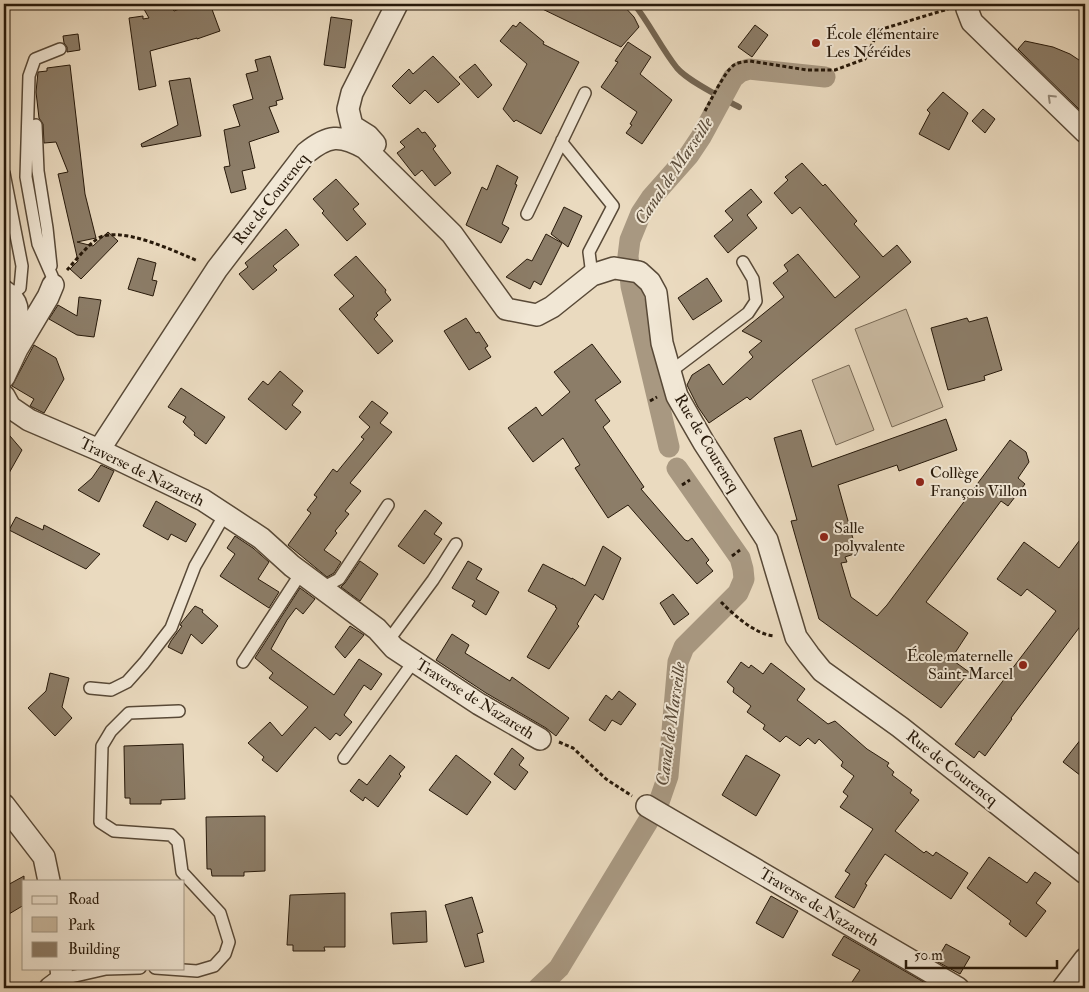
<svg xmlns="http://www.w3.org/2000/svg" width="1089" height="992" font-family="'IM FELL Double Pica',serif">
<rect width="100%" height="100%" fill="#eadabf"/>
<filter id="stains"><feTurbulence type="fractalNoise" baseFrequency=".004" numOctaves="4"/><feColorMatrix values="0 0 0 0 .2 0 0 0 0 .09 0 0 0 0 .02 0 0 0 .5 -.17"/></filter>
<radialGradient id="worn" r=".72"><stop offset=".6" stop-color="#630" stop-opacity="0"/><stop offset="1" stop-color="#630" stop-opacity=".3"/></radialGradient>
<path fill="#c9b9a0" stroke="#786955" d="M906 309 943 407 892 427 855 329Z
M849 365 874 430 836 445 812 380Z"/>
<g fill="none" stroke-linecap="round" stroke-linejoin="round">
<path stroke="#746551" stroke-width="6" d="M634 4C650 24 661 48 677 68 689 82 723 98 739 107"/>
<path stroke="#a89881" stroke-width="21" d="M669 447 631 286 628 256 630 240 641 213 651 198 689 155 701 137 733 78 740 72 749 69 825 77
M538 988 559 968 658 805 668 776 678 662 684 647 738 593 744 579 743 569 740 558 677 468"/>
</g>
<path fill="#8c7d68" stroke="#27190a" d="M141 4H169L174 11 193 4H210L220 31 197 39V38L150 51 156 86 139 90 129 18 143 16V19L149 18Z
M532 4H622L634 17 639 27 621 47Z
M331 17 352 20 345 68 324 65Z
M520 22 544 42 543 44 579 62 541 134 516 120 514 122 503 109 527 64 500 41 513 25 516 27Z
M755 25 768 35 752 57 738 47Z
M78 34 80 50 67 52V47L64 43 63 36Z
M1025 41 1053 47 1070 54 1085 64V115L1018 49Z
M628 42 651 57 640 74 672 100 642 144 626 133 632 125 630 124 637 112 601 87 618 62 615 61Z
M270 56 283 99 276 101 277 105 269 107 279 132 249 142 255 168 242 171 246 189 231 193 224 167 230 166 224 130 240 126 233 105 253 99 246 74 258 71 255 60Z
M433 56 460 84 438 103 425 90 410 104 392 86 409 69 413 74Z
M475 64 492 85 478 98 459 77Z
M70 65 85 194 96 238 77 242 93 246 108 232 118 241 81 279 70 269 78 261 58 174 68 172 56 142 44 143 43 124 39 118 36 92 38 72 47 71V68Z
M190 78 201 136 142 147 141 144 178 125 169 81Z
M943 92 968 113 949 150 919 134 930 113 927 110Z
M983 109 995 119 985 133 972 121Z
M418 128 422 133 425 132 436 146 433 149 451 173 435 186 422 170 415 176 397 153 405 147 400 142Z
M802 163 823 186 825 184 857 221 854 224 883 257 897 245 911 262 750 400 747 397 709 423 698 407 687 385 692 375 709 364 723 385 753 357 749 352 762 341 742 331 784 297 773 283 788 271 784 265 798 254 835 298 860 277 800 207 792 214 774 193 788 180 785 177Z
M497 165 518 177 515 184 517 185 502 224 509 228 501 243 466 225 482 187 487 190Z
M336 179 359 204 353 209 366 224 347 241 322 213 324 211 313 199Z
M751 189 762 202 747 215 757 228 728 253 714 236 733 220 725 211Z
M564 207 582 216 568 247 551 234Z
M286 229 299 245 273 266 277 270 253 290 239 274 248 267 245 263Z
M546 234 562 243 541 285 534 281 530 289 506 277 527 259 532 261Z
M356 256 386 290 385 292 391 300 376 313 378 315 374 319 393 341 378 354 339 309 354 296 334 275Z
M138 258 156 263 152 280 157 281 153 296 128 289Z
M707 278 722 301 693 320 678 298Z
M79 297 101 300 94 337 77 335 49 319 58 305 77 316Z
M987 317 1002 370 984 376 985 380 948 390 931 328 967 318 969 322Z
M466 318 476 333 479 332 488 346 485 348 491 357 469 370 444 331Z
M592 344 621 382 595 400 610 421 603 427 644 487 641 489 685 540 688 541 692 538 709 560 706 563 713 571 697 584 628 505 608 518 575 468 580 465 563 438 533 462 508 428 536 407 542 416 570 392 554 372Z
M34 345 56 358 64 379 44 413 30 406 34 399 12 386Z
M280 371 303 391 292 405 301 412 286 430 248 399 263 381 268 385Z
M181 388 225 417 206 444 194 435 195 433 183 422 186 417 168 407Z
M372 401 388 413 380 423 392 432 350 483 361 491 345 511 349 514 335 531 337 533 324 550 341 562 334 573 327 577 288 545 311 513 307 510 317 497 314 495 333 469 337 472 364 439 361 437 370 427 359 417Z
M946 419 957 450 899 471 897 465 838 485 857 553 845 557 847 562 841 563 851 597 877 616 887 605 1010 440 1026 452 1029 462 1018 478 1025 484 1008 506 1001 501 926 602 968 633 951 659 969 672 941 708 819 619 791 521 797 520 774 438 801 430 812 467Z
M4 429 22 450 4 482Z
M101 465 114 471 99 502 78 490 92 478Z
M156 501 196 524 186 542 171 534 168 540 143 526Z
M425 510 442 523 434 534 442 539 424 564 398 546Z
M16 517 43 530 44 525 100 554 86 569 9 530Z
M1085 533V620L1011 718 1012 719 985 756 979 751 974 758 955 744 1056 611 1027 589 1021 596 997 579 1024 542 1059 568Z
M235 536 253 548 269 562 258 579 279 592 269 608 220 576 235 554 227 548Z
M603 546 621 558 603 600 595 594 577 624 579 626 549 669 527 657 557 608 555 607 556 606 528 591 543 564 572 579V578L585 586Z
M360 561 378 574 360 601 341 587 345 583Z
M468 561 482 569 476 579 499 592 486 615 472 606 475 601 452 588Z
M300 588 315 599 303 614 296 608 287 620 271 649 334 695 359 659 382 674 371 690 364 685 344 715 352 722 340 736 336 733 330 740 315 727 277 772 262 760 264 757 248 743 270 722 282 736 308 707 269 678 273 673 255 658Z
M673 594 689 614 674 625 660 603Z
M195 606 203 610 202 612 218 626 202 644 191 634 182 654 168 647 171 641 182 626 180 625 182 622Z
M350 626 364 635 345 658 335 647Z
M452 634 469 645 465 653 510 681 512 677 569 718 556 736 546 728 486 693 436 660Z
M741 662 749 668 751 665 763 674 771 663 805 689 797 700 828 724 835 721 867 749 889 763 887 766 894 772 892 775 912 790 910 793 919 800 895 831 924 853 926 851 933 856 936 852 968 873 951 899 885 854 865 884 867 885 854 908 835 897 850 874 845 871 873 829 840 807 848 796 843 792 854 776 841 766 843 762 819 739 815 744 808 738 800 746 786 736 780 742 763 729 765 725 747 712 751 706 733 692 734 688 727 682Z
M50 673 69 678 62 707 72 718 55 736 28 708 46 691Z
M619 691 636 704 621 725 612 720 605 731 589 720 606 695 612 700Z
M1085 734V779L1063 762Z
M183 744 185 799 161 800V804H130V798H125L124 746Z
M512 748 524 758 519 765 528 772 515 790 494 774Z
M390 755 405 767 399 774 401 776 378 807 365 797 363 801 350 791 359 779 367 785Z
M456 755 491 782 467 815 429 790Z
M746 755 780 775 756 816 722 795Z
M265 816V871L244 872V876H212L211 869H207L206 817Z
M989 857 1027 883 1035 872 1051 883 1036 903 1046 911 1026 937 1009 924 1011 921 967 888Z
M24 876V905L9 914 4 904V887Z
M345 893V947H324L325 951H293V945H287L290 895Z
M771 896 798 911 783 938 756 923Z
M472 897 483 932 477 934 484 962 465 967 445 905Z
M426 911 427 942 393 944 391 913Z
M844 936 934 988H848L860 970 832 955Z
M946 944 970 957 960 974 936 961Z"/>
<g fill="none" stroke-linecap="round" stroke-linejoin="round">
<g stroke="#584937" stroke-width="14">
<path id="lane" d="M36 125 38 171 47 228 51 266
M562 140 563 144 613 206 589 252 592 275
M4 173 22 266 20 288 11 295
M527 214 585 93
M52 276 38 244 26 177 29 76 35 59 60 49
M670 372 748 313 756 301 753 279 743 262
M322 588 339 579 388 505
M388 641 433 580 456 544
M243 662 301 573
M90 688 111 690 127 682 144 663 171 628 195 566 225 514
M344 758 414 661
M155 968 197 971 214 966 225 954 229 942 220 913 182 872 178 842 171 835 114 831 100 822 102 746 111 731 129 713 179 711
M62 979 106 969 140 968"/>
</g>
<g stroke="#584937" stroke-width="24">
<path id="street" d="M968 4 967 9 972 22 1085 132
M375 144 368 136 352 126 348 109 352 93 397 4
M4 291C32 309 4 327 17 349
M4 377 17 349 48 297 53 285
M4 396 10 407 29 420 99 450 203 500 261 538 292 566 377 629 394 648 479 704 540 739
M99 450 217 269 306 153C328 135 340 134 365 148L452 234 506 309 537 315 552 307 592 275 614 268 639 272 650 282 656 293 662 343 677 396 704 443 767 540 796 637 809 655 822 671 900 727 1085 873
M4 805 44 857 49 881
M647 806 958 988
M50 988 62 979 61 968
M1063 988 1085 959"/>
</g>
<path stroke="#27190a" stroke-width="3" stroke-dasharray="4 2.5" stroke-linecap="butt" d="M705 111C711 100 725 71 734 65 738 62 744 62 750 61L807 70H835L865 59 879 30 948 9
M67 270C76 260 86 247 97 239 119 224 176 252 198 261
M650 401 657 397
M682 485 690 480
M732 556 740 550
M721 602C735 616 755 634 774 636
M559 742 573 748 606 779 632 796"/>
<use href="#lane" stroke="#f1e7d5" stroke-width="11"/>
<use href="#street" stroke="#f1e7d5" stroke-width="21"/>
</g>
<defs><path id="oneway-chevron" d="M-2-3.5L2.5 0L-2 3.5" fill="none" stroke-width="1.6" stroke-linecap="round" stroke-linejoin="round" transform="scale(1.25)"/></defs>
<use stroke="#968a7a" href="#oneway-chevron" transform="translate(1051 98) rotate(-136)"/>
<g fill="#8f2418" stroke="#f1e7d5" stroke-width="2">
<circle cx="816" cy="43" r="5"/>
<circle cx="920" cy="482" r="5"/>
<circle cx="824" cy="537" r="5"/>
<circle cx="1023" cy="665" r="5"/>
</g>
<g text-anchor="middle" dominant-baseline="central" stroke-width="4" stroke-linejoin="round" paint-order="stroke">
<g font-size="16" fill="#27190a" stroke="#f1e7d5" text-anchor="start">
<text x="826" y="34">École élémentaire<tspan x="826" dy="18">Les Néréides</tspan></text>
<text x="930" y="473">Collège<tspan x="930" dy="18">François Villon</tspan></text>
<text x="834" y="528">Salle<tspan x="834" dy="18">polyvalente</tspan></text>
<text x="1013" y="656" text-anchor="end">École maternelle<tspan x="1013" dy="18">Saint-Marcel</tspan></text>
</g>
<g font-size="16" fill="#27190a" stroke="#f1e7d5">
<text transform="translate(271 199) rotate(-52)">Rue de Courencq</text>
<text transform="translate(707 443) rotate(59)">Rue de Courencq</text>
<text transform="translate(142 472) rotate(26)">Traverse de Nazareth</text>
<text transform="translate(475 699) rotate(32)">Traverse de Nazareth</text>
<text transform="translate(952 768) rotate(38)">Rue de Courencq</text>
<text transform="translate(819 907) rotate(31)">Traverse de Nazareth</text>
</g>
<g font-size="18" font-style="italic" fill="#5b4c3a" stroke="#f1e7d5">
<text transform="translate(674 171) rotate(-56)">Canal de Marseille</text>
<text transform="translate(671 724) rotate(-82)">Canal de Marseille</text>
</g>
</g>
<rect width="1089" height="992" fill="none" stroke="#eadabf" stroke-width="20"/>
<rect x="5" y="5" width="1079" height="982" fill="none" stroke="#27190a" stroke-width="2.5"/>
<rect x="10" y="10" width="1069" height="972" fill="none" stroke="#27190a"/>
<rect x="22" y="880" width="162" height="90" fill="#f1e7d5" stroke="#a09584"/>
<rect x="32" y="896" width="25" height="8" fill="#f1e7d5" stroke="#a09584"/>
<text x="68" y="904" font-size="15" fill="#27190a">Road</text>
<rect x="32" y="917" width="25" height="15" fill="#c9b9a0" stroke="#a09584"/>
<text x="68" y="930" font-size="15" fill="#27190a">Park</text>
<rect x="32" y="942" width="25" height="15" fill="#8c7d68" stroke="#a09584"/>
<text x="68" y="954" font-size="15" fill="#27190a">Building</text>
<path d="M906 960v8h151v-8" fill="none" stroke="#27190a" stroke-width="2.5"/>
<text x="914" y="960" font-size="15" fill="#27190a" stroke="#f1e7d5" stroke-width="4" paint-order="stroke">50 m</text>
<rect width="100%" height="100%" filter="url(#stains)"/>
<rect width="100%" height="100%" fill="url(#worn)"/>
</svg>
